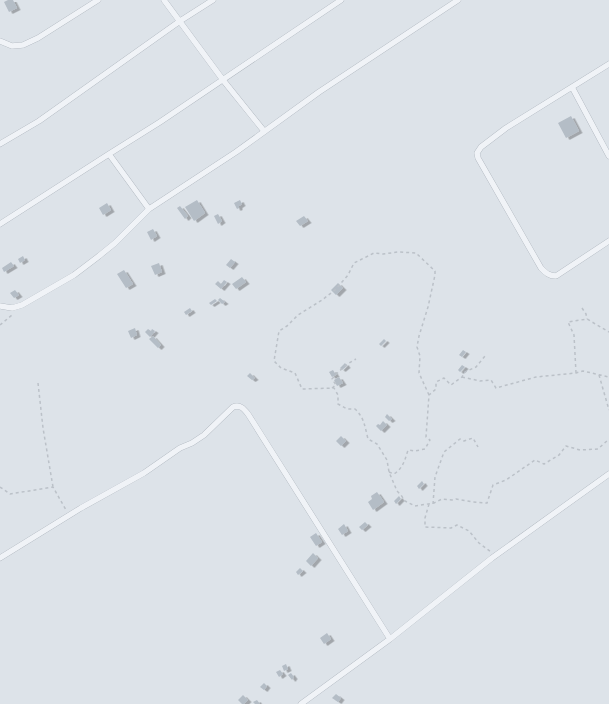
<svg xmlns="http://www.w3.org/2000/svg" width="609" height="704" font-family="'Archivo Narrow',sans-serif">
<defs>
<filter id="shadow"><feDropShadow dx="3.5" dy="2" stdDeviation="0" flood-color="#0004"/></filter>
</defs>
<rect width="100%" height="100%" fill="#dde3e9"/>
<path fill="#b4bdc6" filter="url(#shadow)" d="M8 0H13L17 8 9 12 4 2Z
M571 116 579 131 566 138 558 123Z
M197 200 205 213 194 221 185 207Z
M240 200 242 204 239 206V208L237 209 234 203Z
M107 203 111 210 103 215 99 208Z
M180 206 188 216 185 219 177 208Z
M218 214 222 221 218 224 214 216Z
M304 216 308 221 300 226 296 221Z
M153 229 157 236 151 240 147 232Z
M23 256 25 260 20 263 18 259Z
M231 259 235 262 230 268 226 265Z
M11 262 14 266 4 272 2 268Z
M159 263 162 272 155 275 151 266Z
M124 270 133 284 126 288 117 274Z
M242 277 246 282 236 289 232 284Z
M224 280 227 282 221 289 215 284 218 281 221 284Z
M338 283 343 288 336 295 331 290Z
M15 290 19 295 14 298 10 293Z
M220 298 225 302 222 304 218 300Z
M215 299 217 301 211 305 209 303Z
M190 308 192 311 186 315 184 312Z
M135 328 137 335 131 338 128 331Z
M148 329 151 331 152 329 155 331 150 337 145 332Z
M153 336 161 345 158 348 149 339Z
M384 339 386 341 381 346 379 344Z
M463 350 466 352 462 357 459 355Z
M345 363 347 366 342 370 340 368Z
M462 365 465 367 460 372 458 370Z
M333 370 336 375 332 377 329 372Z
M250 373 255 378 252 380 247 376Z
M339 377 343 383 337 386 334 380Z
M387 414 392 419 389 421 385 417Z
M383 421 387 425 381 431 376 426 378 424 380 425Z
M341 436 346 441 341 446 336 441Z
M422 481 424 484 419 489 417 486Z
M377 492 384 502 373 510 368 502 372 499 371 496Z
M399 496 401 499 396 504 394 501Z
M365 522 368 525 362 530 359 527Z
M344 524 348 531 342 535 338 529Z
M316 533 322 542 316 546 310 537Z
M313 553 318 558 311 566 306 561Z
M300 568 303 571 298 575 296 572Z
M327 633 331 639 324 644 320 638Z
M286 664 288 669 284 671 282 666Z
M280 670 283 674 279 677 276 672Z
M291 673 294 677 292 680 288 675Z
M264 683 267 686 264 690 260 687Z
M336 694 341 698 338 702 332 698Z
M243 695 248 700 244 704H242L238 700Z
M257 700 260 704H255L253 702Z"/>
<g fill="none" stroke-linecap="round" stroke-linejoin="round">
<g stroke="#a2aab3" stroke-width="6">
<path id="minor" d="M164 0 223 80 264 131
M0 41 12 46 23 45 38 38 98 0
M609 64 572 87 609 156
M572 87 506 128 481 147 477 153 478 158 541 268C546 273 549 276 556 276L609 241
M0 144 39 121 180 21 213 0
M109 154 149 209 236 152 319 92 458 0
M0 224 109 154 160 122 341 0
M0 306 12 308 22 305 74 275 99 256 115 243 149 209
M0 558 81 508 144 473 180 448 192 443 204 435 233 407C240 404 244 409 248 414L390 639
M301 704 390 639 492 558 609 474"/>
</g>
<path stroke="#bbc1c8" stroke-width="1.5" stroke-dasharray="3 3" stroke-linecap="butt" d="M582 308 586 314 587 319
M0 325 12 315
M576 373 574 335 568 322 587 319 609 332
M599 375 609 410
M462 377 480 381 491 380 496 388 536 377 576 373 583 371 609 377
M38 383 43 428 53 487
M332 388 336 385 332 379C339 371 346 364 356 359
M429 395 419 373 420 356 417 347 419 336 428 307 435 275V271L416 253 398 252 383 254 374 253 354 263 348 275 335 290 322 300 298 315 287 326 279 331 274 361 281 368 295 373 302 389 334 388 338 395V404L347 409H355C364 417 365 427 368 439L377 444 387 460 389 472 397 491 401 495 405 501 415 506 434 503 442 499 452 500 456 499 473 502 487 503 493 485 506 480 535 460 544 464 559 455 566 446 580 450 598 449 609 439
M389 472 394 474C403 468 405 460 408 450L415 451 425 449 430 440 426 437 429 395 436 389V382L444 378 451 385 462 377 465 372 476 367 485 356
M0 487 10 494 53 487 66 510
M429 504 425 518V527L451 528 457 525 469 531 479 543 491 552
M433 504 435 477 444 452 460 439 464 441 473 438 478 447"/>
<use href="#minor" stroke="#f0f3f7" stroke-width="5.5"/>
</g>
</svg>
